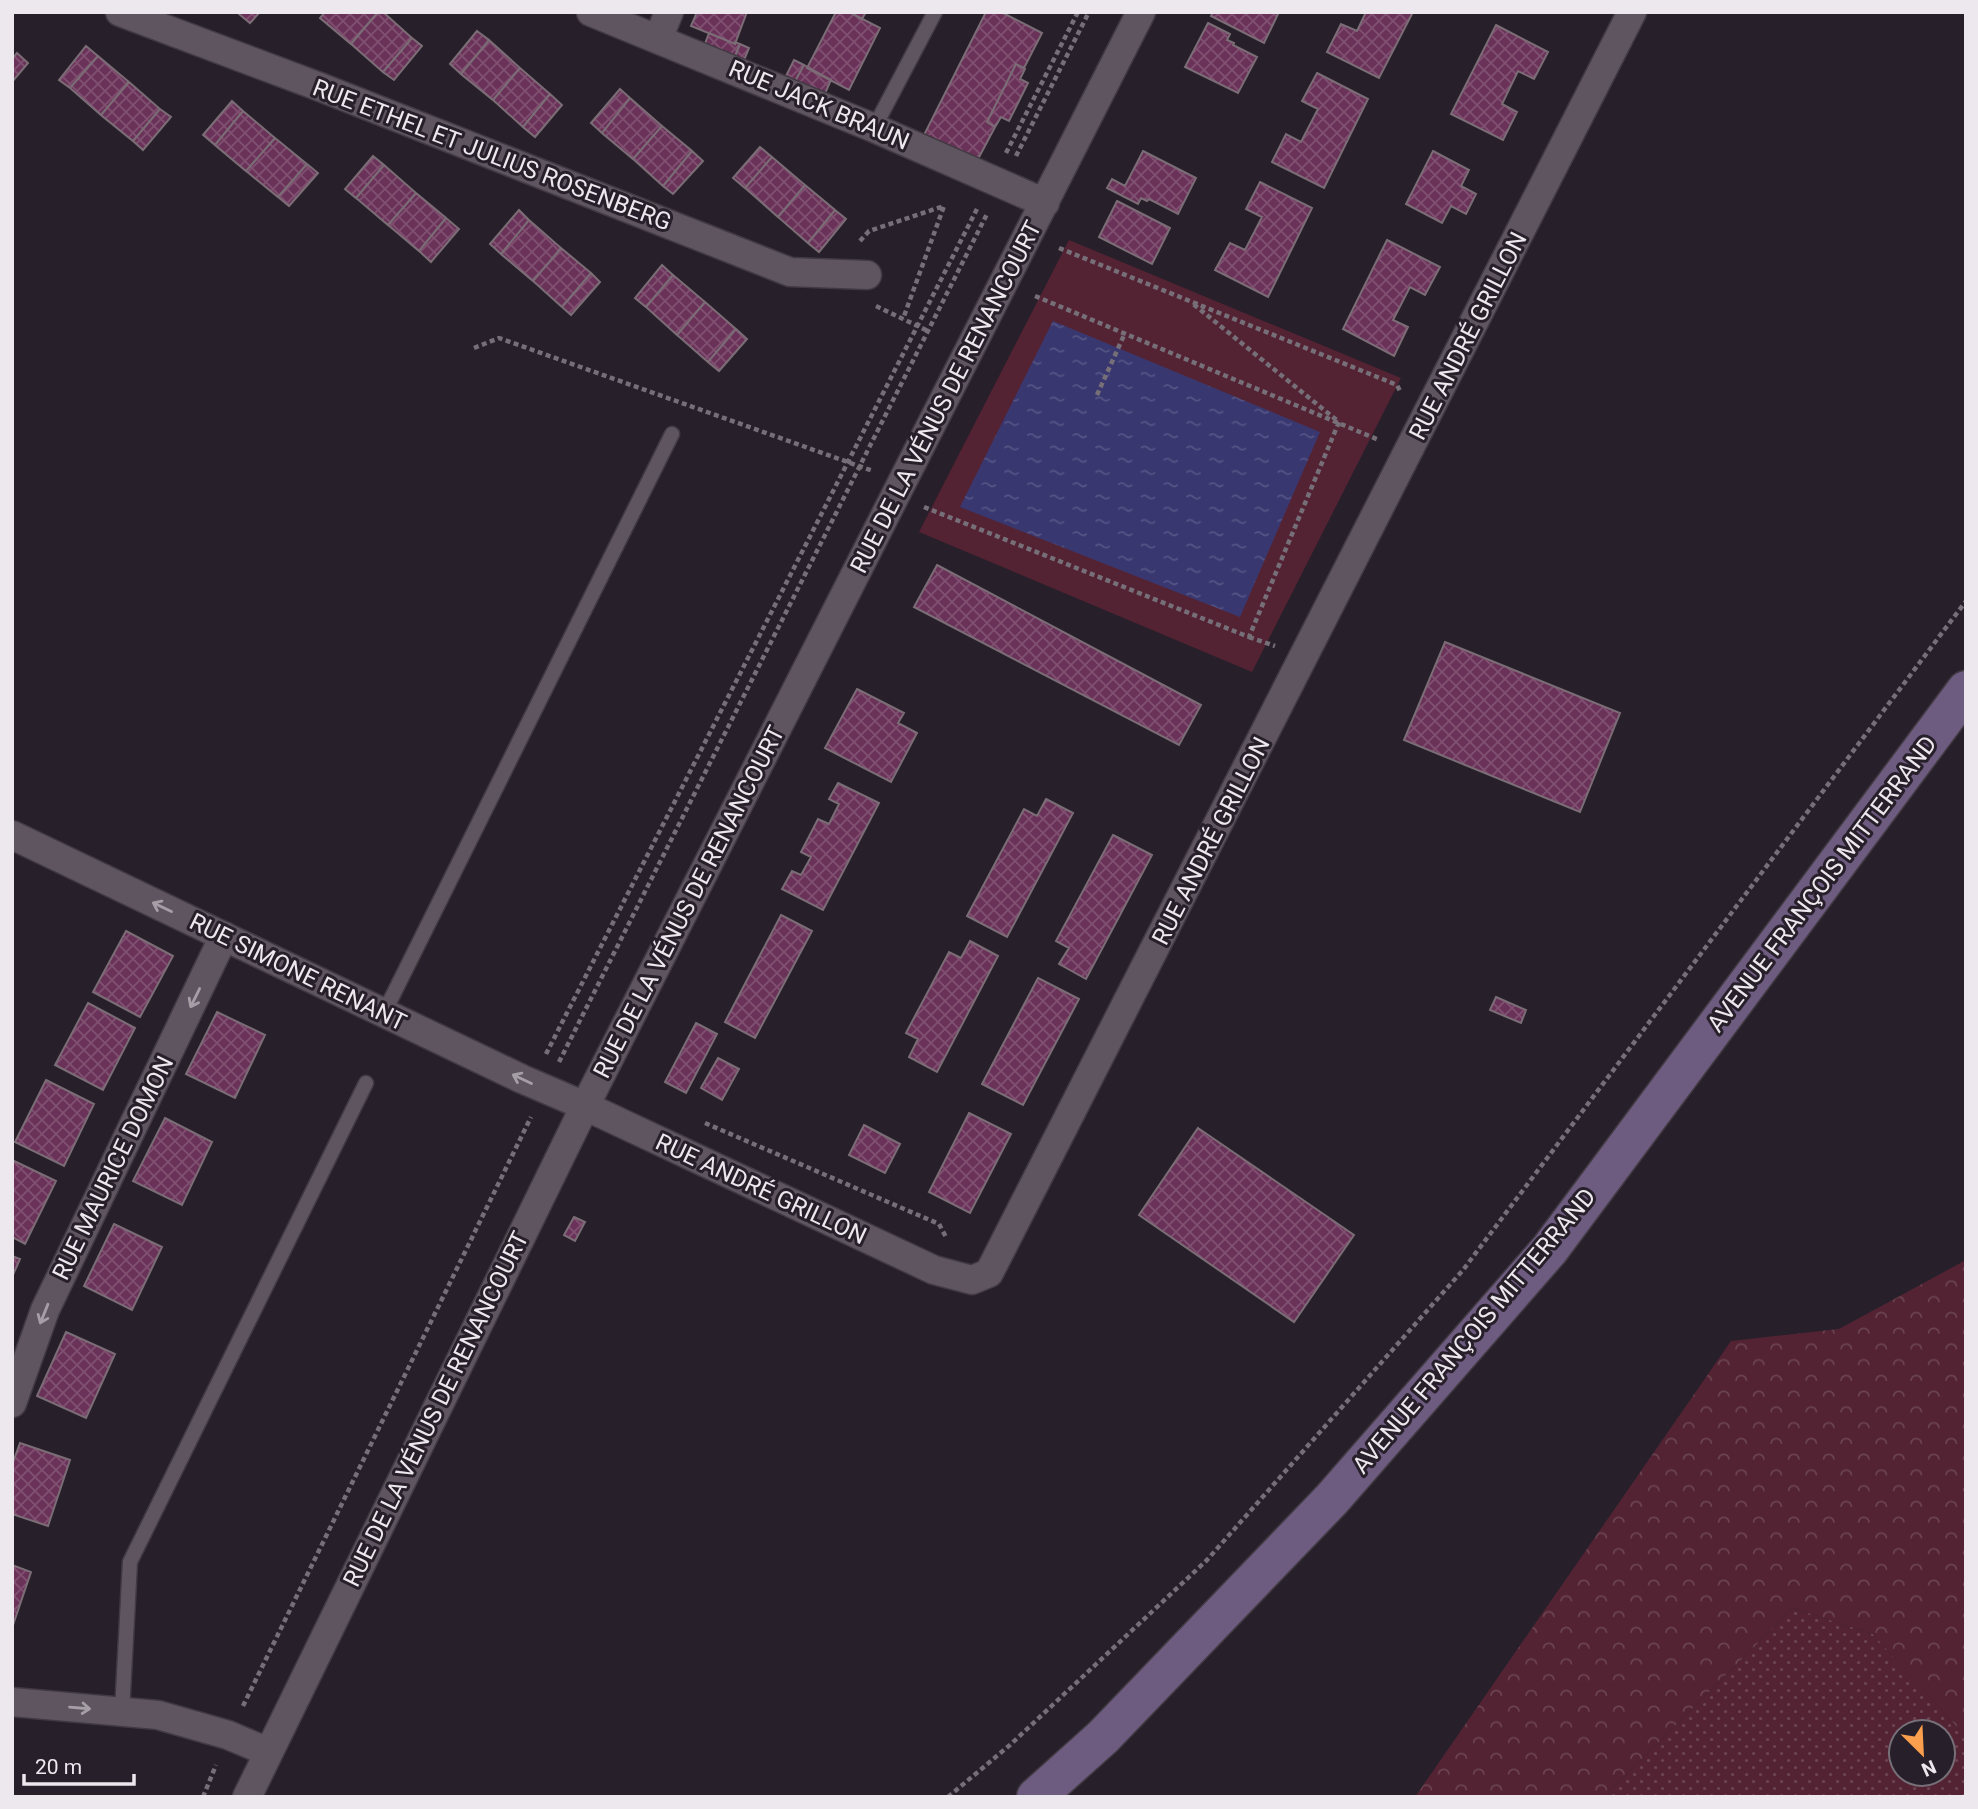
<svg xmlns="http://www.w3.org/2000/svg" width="1978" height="1809" font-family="Roboto,sans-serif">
<defs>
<pattern id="grass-dots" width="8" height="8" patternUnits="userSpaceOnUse" patternTransform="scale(1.75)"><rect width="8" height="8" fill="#532333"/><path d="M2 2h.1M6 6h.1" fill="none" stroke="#6c4351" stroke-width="1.8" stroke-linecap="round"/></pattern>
<pattern id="forest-crowns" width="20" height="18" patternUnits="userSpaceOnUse" patternTransform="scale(1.75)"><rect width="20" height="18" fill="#532333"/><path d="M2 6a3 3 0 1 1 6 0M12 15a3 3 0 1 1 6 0" fill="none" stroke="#6c4351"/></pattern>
<pattern id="water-ripples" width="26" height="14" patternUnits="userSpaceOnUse" patternTransform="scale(1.75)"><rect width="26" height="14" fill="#383770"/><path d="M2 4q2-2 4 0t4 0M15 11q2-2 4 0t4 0" fill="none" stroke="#555485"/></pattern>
<pattern id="building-cross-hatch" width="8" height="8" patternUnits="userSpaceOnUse" patternTransform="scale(1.75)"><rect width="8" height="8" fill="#6b3259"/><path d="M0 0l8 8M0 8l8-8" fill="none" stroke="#805071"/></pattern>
</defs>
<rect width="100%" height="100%" fill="#271f29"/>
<path fill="url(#grass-dots)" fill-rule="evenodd" d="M1793 1608 1873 1634 1966 1737V1797H1604ZM1901 1732H1943V1774H1901Z"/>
<path fill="url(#forest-crowns)" d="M1966 1260V1737L1873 1634 1793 1608 1604 1797H1415L1731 1341 1839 1329Z"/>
<path fill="#532333" d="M1069 240 1401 378 1252 672 919 532Z"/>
<path fill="url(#water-ripples)" d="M1053 321 1320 432 1240 617 960 507Z"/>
<path fill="url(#building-cross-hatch)" stroke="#7b6d76" stroke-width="2" d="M240 12H260L250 23 239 14Z
M325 12H378L351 44 320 18Z
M378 12H383L412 38 383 72 351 44Z
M747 12 735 44 691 26 697 12Z
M836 12H849L880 28 849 90 807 68Z
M849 12H866L862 19Z
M986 12H1001L1042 33 1024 68 1016 64 987 122 995 127 977 161 924 135Z
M1213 12H1279L1264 43 1211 16Z
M1366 12H1413L1379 78 1327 52 1341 24 1357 31Z
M1208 23 1230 34 1227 40 1234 43 1233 45 1257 57 1238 93 1185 67Z
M1496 25 1548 52 1534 79 1518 71 1502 104 1517 112 1503 140 1451 114Z
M477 31 489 40 461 74 450 64Z
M709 33 735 44V42L740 44 733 61 703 49Z
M412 38 422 46 394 80 383 72Z
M489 40 520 68 493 100 461 74Z
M740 44 749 48 742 65 733 61Z
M86 46 98 56 70 88 59 80Z
M17 53 28 63 12 82V59Z
M98 56 129 82 101 115 70 88Z
M794 60 804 65 793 85 783 82Z
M1016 64 1025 69 1020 79 1028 83 1009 121 1001 117 995 127 987 122Z
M804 65 831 80 823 98 793 85Z
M520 68 550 94 523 127 493 100Z
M1317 73 1368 99 1324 188 1272 162 1286 134 1301 142 1318 109 1302 101Z
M129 82 160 109 133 141 101 115Z
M620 89 630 98 602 133 591 123Z
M550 94 562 105 535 137 523 127Z
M630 98 662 126 633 159 602 133Z
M232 101 243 111 215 145 203 135Z
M160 109 171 117 143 150 133 141Z
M243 111 275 138 246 171 215 145Z
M662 126 692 151 663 186 633 159Z
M275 138 307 164 278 197 246 171Z
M760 147 772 157 745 188 733 178Z
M692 151 703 161 673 194 663 186Z
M1143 151 1196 178 1178 214 1149 199 1147 201 1141 198 1138 204 1107 188 1112 179 1125 186Z
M1433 151 1469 170 1461 186 1476 194 1466 214 1451 206 1442 223 1406 204Z
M373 156 384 165 356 198 345 189Z
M772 157 805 185 778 217 745 188Z
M307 164 318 173 289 206 278 197Z
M384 165 416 193 388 225 356 198Z
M1260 182 1312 208 1268 297 1215 270 1230 243 1245 250 1262 217 1246 209Z
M805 185 835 210 808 243 778 217Z
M416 193 446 218 419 251 388 225Z
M1117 201 1170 228 1152 264 1099 237Z
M519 210 529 220 501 254 490 244Z
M835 210 846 219 819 252 808 243Z
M446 218 459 229 431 262 419 251Z
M529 220 561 248 533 281 501 254Z
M1387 240 1440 267 1425 295 1410 287 1393 320 1408 327 1394 356 1343 329Z
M561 248 591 273 562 307 533 281Z
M662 265 673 275 646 307 635 298Z
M591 273 600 282 571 315 562 307Z
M673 275 705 302 677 335 646 307Z
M705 302 736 329 708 362 677 335Z
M736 329 747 339 719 371 708 362Z
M937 565 1201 705 1179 745 914 607Z
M1445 642 1620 713 1580 812 1404 740Z
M857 689 904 713 898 723 917 733 891 782 825 748Z
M838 783 879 803 823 910 782 889 792 871 801 875 811 857 801 852 818 819 829 824 839 804 829 799Z
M1046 799 1073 813 1007 937 967 916 1024 809 1037 816Z
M1113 835 1152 855 1086 979 1059 964 1069 948 1056 941Z
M781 915 812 931 755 1038 725 1022Z
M126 931 173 956 140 1017 93 992Z
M970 941 998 956 937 1072 909 1057 918 1039 906 1033 949 952 961 958Z
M1038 978 1079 999 1023 1105 982 1084Z
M1496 997 1526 1010 1521 1023 1490 1010Z
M88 1003 135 1028 103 1090 55 1065Z
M217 1012 265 1035 235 1098 186 1074Z
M696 1023 717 1034 686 1093 665 1082Z
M718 1058 739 1069 722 1100 701 1088Z
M46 1080 94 1104 64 1166 15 1142Z
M969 1113 1011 1134 970 1213 929 1192Z
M165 1118 212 1142 182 1205 133 1181Z
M864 1125 900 1144 885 1173 849 1155Z
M1198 1128 1354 1235 1294 1322 1139 1215Z
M12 1160 56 1181 25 1244 12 1237Z
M574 1217 585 1222 575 1241 564 1235Z
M114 1224 162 1247 132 1310 84 1286Z
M12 1256 20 1259 12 1277Z
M66 1332 115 1354 86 1418 37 1396Z
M20 1443 70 1460 48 1526 12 1514V1465Z
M12 1565 31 1572 12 1628Z"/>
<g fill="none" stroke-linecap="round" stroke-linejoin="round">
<g stroke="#413a42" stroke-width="17">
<path id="lane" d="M874 128 935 12
M384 1013 672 434
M122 1712 130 1562 366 1083"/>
</g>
<g stroke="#413a42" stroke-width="31">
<path id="street" d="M120 12 320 87 790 272 867 275
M591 12 874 128 1045 203
M658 39 669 12
M12 835 522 1079 585 1106 934 1270 972 1280 989 1273 1632 12
M12 1403 45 1310 224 936
M12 1702 158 1715 228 1735 268 1752
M247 1797 585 1106 1141 12"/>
</g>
<g stroke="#413a42" stroke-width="41">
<path id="secondary" d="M1036 1797 1103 1737 1332 1499 1550 1249 1966 690"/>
</g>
<path stroke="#766f78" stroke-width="4.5" stroke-dasharray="5 3.5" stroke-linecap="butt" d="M1006 153 1078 12
M1016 156 1089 12
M860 241 869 231 944 206 903 319
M1059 248 1397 385 1401 393
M1035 296 1379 440
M876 306 928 331
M474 348 499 338 873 471
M1097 395 1125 333
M924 507 1249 637 1339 422 1192 303
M1249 637 1275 646
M546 1054 978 207
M559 1062 987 214
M705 1123 939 1224 947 1239
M243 1706 531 1117
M203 1797 216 1765
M948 1797 1010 1745 1207 1560 1463 1270 1966 601"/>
<use href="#lane" stroke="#5e5560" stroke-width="14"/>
<use href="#street" stroke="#5e5560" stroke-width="28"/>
<use href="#secondary" stroke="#6d5b80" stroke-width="38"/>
</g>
<defs><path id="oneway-shaft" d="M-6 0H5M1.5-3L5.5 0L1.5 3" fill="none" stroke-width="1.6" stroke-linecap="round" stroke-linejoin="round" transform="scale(1.75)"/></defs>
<g stroke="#a69ea7">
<use href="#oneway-shaft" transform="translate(162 907) rotate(-154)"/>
<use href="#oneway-shaft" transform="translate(195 998) rotate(116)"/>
<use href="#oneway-shaft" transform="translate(522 1079) rotate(-155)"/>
<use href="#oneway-shaft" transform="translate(44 1314) rotate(112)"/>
<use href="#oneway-shaft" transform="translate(80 1708) rotate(5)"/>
</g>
<g text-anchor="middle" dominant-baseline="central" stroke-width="6" stroke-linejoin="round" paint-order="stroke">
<g font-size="24" fill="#ede7ee" stroke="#271f29">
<text transform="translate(819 105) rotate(23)">RUE JACK BRAUN</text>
<text transform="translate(492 155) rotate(21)">RUE ETHEL ET JULIUS ROSENBERG</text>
<text transform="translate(1468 336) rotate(-63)">RUE ANDRÉ GRILLON</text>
<text transform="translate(946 397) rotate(-63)">RUE DE LA VÉNUS DE RENANCOURT</text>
<text transform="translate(1211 841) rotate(-63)">RUE ANDRÉ GRILLON</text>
<text transform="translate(1822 884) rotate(-53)">AVENUE FRANÇOIS MITTERRAND</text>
<text transform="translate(689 902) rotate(-63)">RUE DE LA VÉNUS DE RENANCOURT</text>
<text transform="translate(298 972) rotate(26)">RUE SIMONE RENANT</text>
<text transform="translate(113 1168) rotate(-64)">RUE MAURICE DOMON</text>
<text transform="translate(761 1189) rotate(25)">RUE ANDRÉ GRILLON</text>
<text transform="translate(1474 1331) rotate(-50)">AVENUE FRANÇOIS MITTERRAND</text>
<text transform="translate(436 1409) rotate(-64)">RUE DE LA VÉNUS DE RENANCOURT</text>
</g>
</g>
<rect width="1978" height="1809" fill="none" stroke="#ede7ee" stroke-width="28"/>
<g transform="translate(1922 1753) rotate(156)"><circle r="33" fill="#271f29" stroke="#766f78" stroke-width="2"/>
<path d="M0-5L12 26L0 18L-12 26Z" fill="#fa9f4e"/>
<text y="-10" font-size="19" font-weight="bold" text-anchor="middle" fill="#ede7ee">N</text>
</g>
<path d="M24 1774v10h110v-10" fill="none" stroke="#ede7ee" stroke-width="3.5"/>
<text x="35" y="1774" font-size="21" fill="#ede7ee" stroke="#271f29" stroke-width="5" paint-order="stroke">20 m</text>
</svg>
